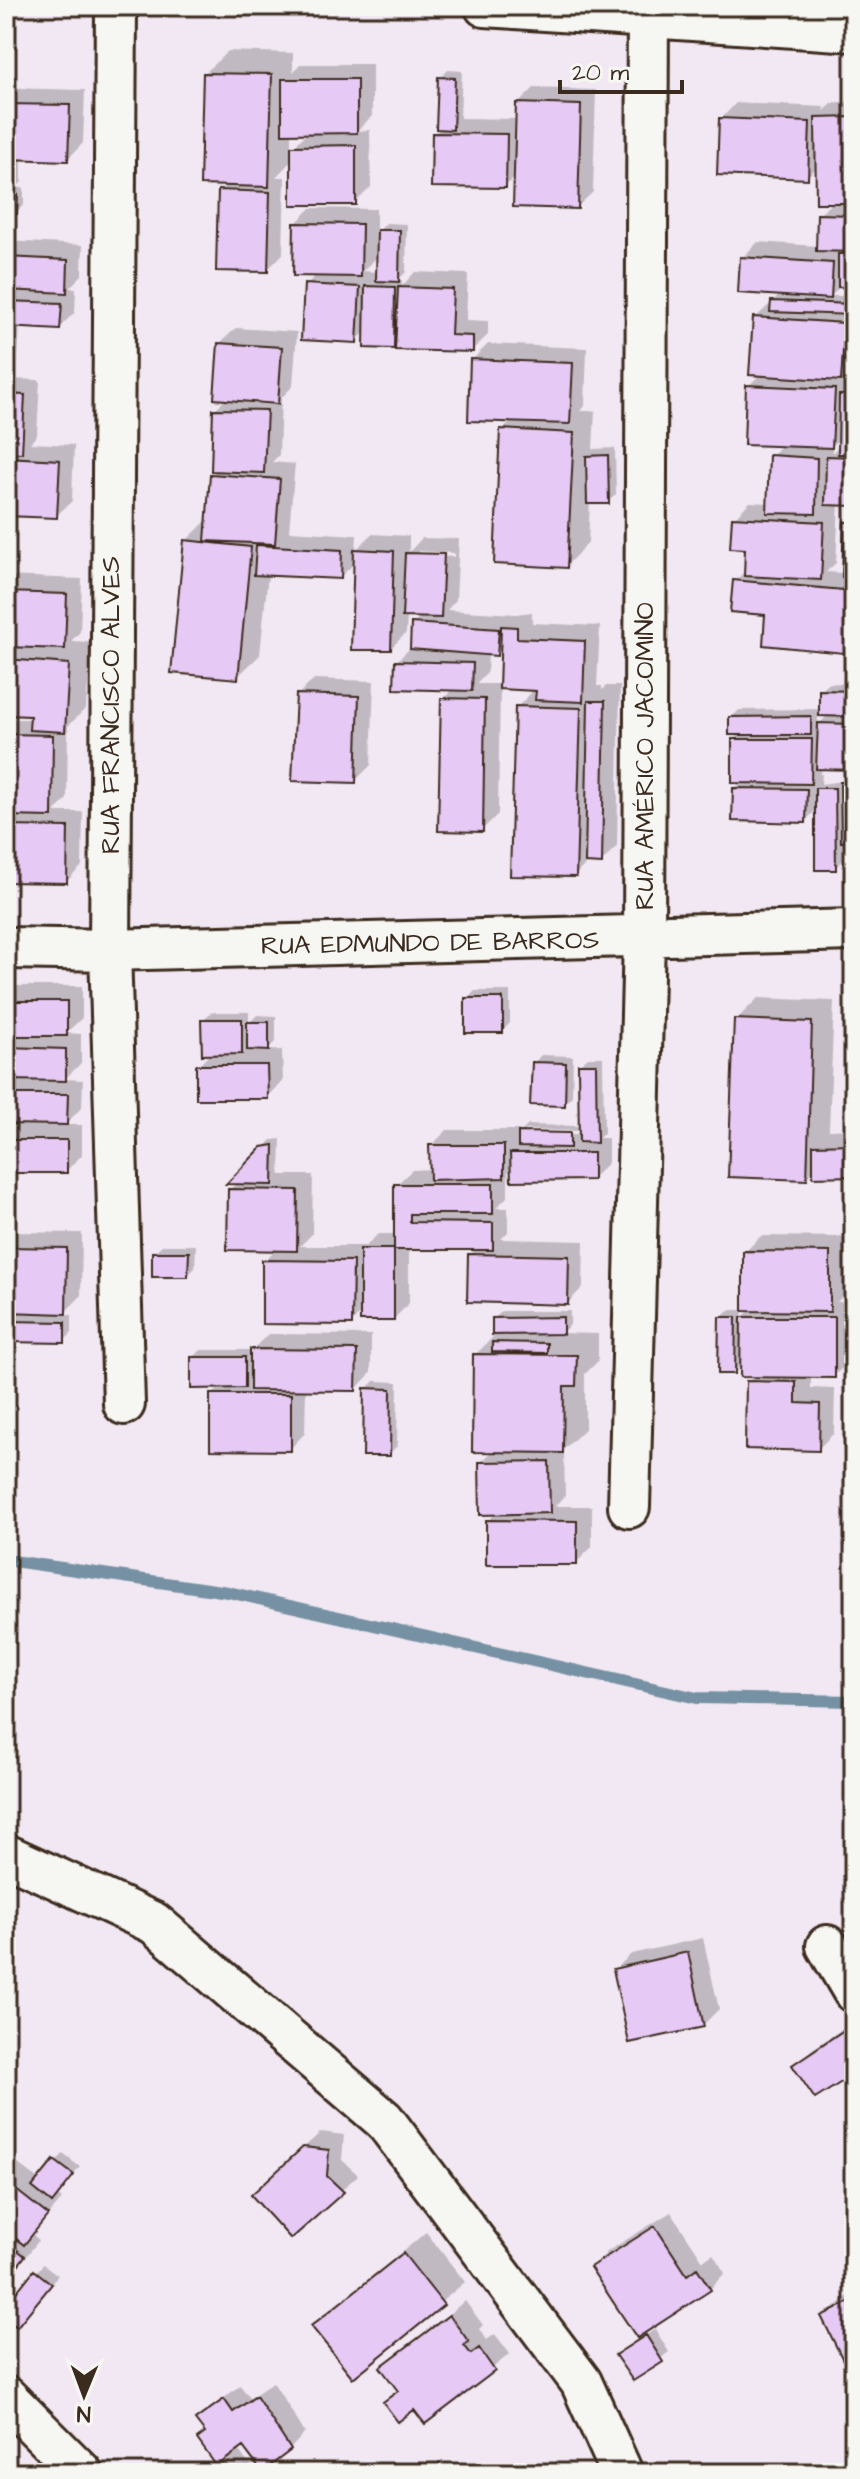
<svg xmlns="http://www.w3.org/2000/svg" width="860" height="2479" font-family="'Architects Daughter',sans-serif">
<rect width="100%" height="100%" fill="#f2e8f3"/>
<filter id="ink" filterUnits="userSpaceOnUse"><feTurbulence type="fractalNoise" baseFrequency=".0125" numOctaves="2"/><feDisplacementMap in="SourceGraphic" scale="16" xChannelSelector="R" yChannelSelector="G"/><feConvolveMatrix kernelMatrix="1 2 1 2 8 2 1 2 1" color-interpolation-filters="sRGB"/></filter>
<g filter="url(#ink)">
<path fill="#0003" fill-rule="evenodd" d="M228 51 293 53V72L300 64H372V116L357 131 370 130 371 187 355 203 293 159 276 177H285L283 254 267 270 220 191 227 184 205 73ZM291 132H308L291 149Z
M448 70 462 71 460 118 517 119 518 104 534 88 596 90 593 192 577 207 516 176 505 186 434 134 441 128 440 78Z
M6 88 85 90 83 143 68 159 22 157V182L16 188H24V205L16 212H6Z
M854 102V286L842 285 831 296H854V366L846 374H849V388H854V393H849V397H854V504L839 503 836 563 826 572 844 573 846 523 854 515V652L767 613 735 581 746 570 747 547 734 518 750 502 769 503 771 456 783 444 748 386 761 374 755 318 781 294 742 258 758 242 818 246 819 215 833 201 818 166 807 177 721 119 736 103 825 107 824 111 833 103ZM840 438V445L832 453V446Z
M311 208 376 209V234L386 223 407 224 406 272 398 280H402V286L415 272 468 274 466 320 488 321V335L472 350 398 342 393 347 366 331 356 341 306 285 317 274 296 223ZM378 256V272L363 271Z
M6 241 83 245 82 275 69 288H76L75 312 59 328 20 326 17 372 10 379 40 380 37 435 30 443 74 445 72 501 56 516 6 514Z
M236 328 297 332 293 386 281 398 279 455 272 462 295 464 289 531 357 535 356 550 372 534 409 536V552L422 538 459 539 456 600 447 610 516 614 532 612V623L600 626 597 686H602V690L606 686H620L617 846 602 862 589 861 575 875 517 707 535 689 500 687 498 814 482 830 443 699 454 688 397 661 412 646 413 624 422 616 407 615 406 633 391 648 356 562 340 577 268 574 260 655 237 677 186 541 209 518 212 475 218 469 215 409 227 398 220 343ZM419 551 454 553V557L419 555ZM502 647 501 684H476L487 673 488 653 496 654Z
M488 344 587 348 585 406 581 411H595L593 449 615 448 616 494 608 502H590L588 543 566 566 502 430 512 420 472 360Z
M6 576 82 579 80 632 71 641 91 642 86 708 68 726 67 799 54 812H83L82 866 67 881 6 880V719H32V714L9 713 6 716Z
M314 679 374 681 371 765 355 781 298 695Z
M829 683 854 684V768L825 767 819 774H822L821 784 844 781 854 772V840H843V860L835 868 817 809 805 821 735 789 742 781 734 739 740 733 731 718 739 710 821 709V691ZM818 714 828 715 818 725Z
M6 986H82V1018L66 1033 81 1034V1063L65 1079 83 1080 82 1107 65 1125H82V1155L66 1171H6Z
M475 991H510V1023L503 1031 467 999Z
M758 998 834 1001 829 1130 854 1129V1174L815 1169 806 1178 736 1020Z
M211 1012H249V1023L257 1015 276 1016V1041L267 1050H282L283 1081 267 1097 198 1066 211 1053 203 1020Z
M541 1055 573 1056 572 1096 564 1104 534 1063Z
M588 1057H603L604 1133 599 1138H608V1163L592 1178 512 1167 508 1172V1196L496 1208H508V1232L501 1239 584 1241 583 1287 568 1303 470 1255 477 1248H409V1303L394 1319 362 1312 351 1323 264 1261 276 1249 230 1190 237 1182H231L272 1140 281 1139 280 1175H313L312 1234 300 1246H366L378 1234H396V1185L412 1170 432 1169 431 1146 447 1130H519V1134L528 1125 580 1126V1064ZM525 1130 580 1131V1135L525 1134Z
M6 1232 82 1233 81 1296 62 1315H72V1333L64 1341 9 1340 6 1368Z
M761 1236 845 1237V1294L837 1302H850V1360L834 1376 811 1375V1388L835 1389 834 1433 818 1449 748 1382 755 1375 742 1364 734 1372 721 1318 729 1310H743L742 1318 751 1309 745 1252Z
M162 1245H196L195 1268 188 1275 154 1252Z
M502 1311H570V1325L561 1333 598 1334V1361L585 1374V1429L564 1449 565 1496 555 1506H592V1547L576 1563 488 1521 496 1513 481 1462 494 1450 475 1355 494 1336V1319Z
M268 1334 371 1335V1373L356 1389 306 1388 305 1433 290 1449 212 1395 221 1386 193 1358 201 1350H252Z
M374 1381 398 1382 397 1446 389 1454 366 1389Z
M703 1938 719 2009 703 2025 615 1970 631 1954Z
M854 2021V2072L795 2065 811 2050Z
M321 2132 344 2135 342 2160 358 2175 291 2236 269 2179Z
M63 2154 80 2167 57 2195 62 2199 32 2234 39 2240 6 2282V2174L17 2163 40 2181Z
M671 2212 703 2261 713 2254 725 2273 710 2289 593 2267 608 2251Z
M426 2232 465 2282 354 2375 314 2326Z
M43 2264 58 2275 24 2317 6 2316V2309Z
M854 2291V2377L824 2317Z
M465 2301 483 2325 479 2329 487 2340 495 2334 510 2354 425 2421 414 2407 385 2402 399 2389 382 2367Z
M655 2329 669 2352 633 2379 618 2356Z
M273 2382 305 2433 290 2449 243 2444 237 2448 255 2473H204L216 2461 207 2432 198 2420 240 2385 250 2398Z"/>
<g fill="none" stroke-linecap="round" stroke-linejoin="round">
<path stroke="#7591a3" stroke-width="12" d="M6 1560 228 1592 697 1698 854 1701"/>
</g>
<path fill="#e7c9f6" stroke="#3b2a1e" stroke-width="2" d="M203 73 272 74 269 187 200 185Z
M438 77 455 78 453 130 436 129Z
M282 79H357V133L282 134Z
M516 103 581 105 578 209 513 207Z
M6 104 70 105 68 161 6 159Z
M854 117V203H816L815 118Z
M719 118 810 122 808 179 717 175Z
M432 133 507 134 506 188 431 187Z
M356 145V205H291V146Z
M6 161 16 162 15 191H6Z
M218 190 270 192 268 272 216 271Z
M6 194 18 195 17 214H6Z
M817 214 854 215V252L816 251Z
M294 223 362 224 361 277 293 276Z
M377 230H400L399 282 376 281Z
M838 254H854V288L838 287Z
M6 257 68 260 67 293 6 290Z
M740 257 833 263 831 299 738 293Z
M304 284 360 287 357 343 301 340Z
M365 286 395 287 394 349 364 348Z
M398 287 453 289 451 335 473 336V352L395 350Z
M6 301 62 303 60 330 6 327Z
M771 301 854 304V315L770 312Z
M753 317 845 323 841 381 749 375Z
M218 343 282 347 278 404 214 399Z
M470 359 573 363 570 424 468 421Z
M746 385 835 389 832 448 744 445Z
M6 394 25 395 22 453 6 452Z
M839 395H854V454H838Z
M213 409 267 410 264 473 211 471Z
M500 429 574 433 567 568 494 564Z
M608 455 609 504H587L586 456Z
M769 455 817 458 816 514 767 513Z
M826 456 854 457V506L825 505Z
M6 457 60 460 57 518 6 516Z
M210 474 280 479 275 544 205 541Z
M732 517 824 522 821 580 744 576 745 549 730 548Z
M844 522H854V578L842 577Z
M184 540 251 547 238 679 171 673Z
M256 545 342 550 341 579 254 575Z
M354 549 394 551 391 650H351Z
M405 553 444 554 441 618 402 617Z
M733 580 854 591V654L763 645 765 615 730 612Z
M6 592 67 594 65 649 6 647Z
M411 623 499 629 497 656 410 649Z
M501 626 517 627V638L585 641 583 702 535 700 536 691 499 689Z
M6 659 69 664 65 732 29 730 30 716 6 715Z
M395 661 473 663 472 691 394 689Z
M819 690 854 691V717L819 716Z
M296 694 359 696 356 783 292 781Z
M441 698 485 699 483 832 438 831Z
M588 701H605L602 864 585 863Z
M515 706 581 708 576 877 510 876Z
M811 716V735H729V717Z
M818 723 854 724V770L816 769Z
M6 734 53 735 52 817 6 816Z
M732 739H812L811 784 732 783Z
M840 782H854V842H841Z
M733 788 807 789 806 823 732 821Z
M815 788H835L836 870H815Z
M6 826 68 827 67 883 6 882Z
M465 998H503V1033H465Z
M6 1001H67V1036H6Z
M201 1019H242V1054L202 1055Z
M734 1019 812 1022 807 1180 728 1177Z
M247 1022H269V1051L247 1050Z
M6 1047 66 1049V1081L6 1080Z
M532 1062 566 1063 565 1106 530 1105Z
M578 1064H596L597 1143 579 1142Z
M196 1065H267L268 1099H196Z
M6 1094H68L67 1125 6 1124Z
M518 1132 570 1133V1148L518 1147Z
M6 1140H67V1173H6Z
M854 1144V1176L813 1177V1145Z
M274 1145 273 1185 226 1184 262 1147Z
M429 1145H504V1178L430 1180Z
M510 1153H593V1180L511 1181Z
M394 1184H493V1214H410V1222L493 1223V1250H394Z
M228 1189 298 1190 297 1251 227 1250Z
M6 1247 67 1248 66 1314 6 1312Z
M360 1249H394V1321H360Z
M743 1251 830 1252V1312L743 1311Z
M152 1252H189L188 1277H152Z
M468 1254 569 1256 568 1305 467 1302Z
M262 1260 353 1261 352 1325 262 1324Z
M563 1317V1334L492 1335V1318Z
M719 1317H736L735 1374H718Z
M741 1317H835V1378L740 1377Z
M6 1321 65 1322V1343L6 1342Z
M492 1342 547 1343V1353L492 1352Z
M250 1349 357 1350 356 1391 250 1390Z
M473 1354 577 1355 576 1386H564L563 1453 472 1452Z
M191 1357H245V1388L191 1389Z
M746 1381 796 1382V1403L820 1404 819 1451 745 1449Z
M364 1388 391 1389 390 1456H363Z
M210 1394H291V1451L210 1450Z
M549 1461 550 1513 480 1515 479 1462Z
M486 1520 577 1521V1565H486Z
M688 1952 704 2027 629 2043 613 1969Z
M847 2028 854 2038V2074L815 2099 792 2065Z
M303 2147 329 2150 327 2176 344 2192 291 2239 251 2195Z
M54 2160 74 2175 52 2203 32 2187Z
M6 2182 48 2215 24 2245 6 2231Z
M655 2226 687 2275 697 2268 711 2290 637 2338 590 2267Z
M6 2241 25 2256 6 2281Z
M403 2253 444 2305 353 2378 311 2326Z
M34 2270 52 2284 17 2327 6 2319V2305Z
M854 2300V2382L821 2316Z
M449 2315 469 2342 464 2345 471 2354 479 2348 495 2371 425 2424 414 2410 398 2422 383 2402 398 2391 380 2367Z
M646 2335 663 2362 633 2381 615 2355Z
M256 2396 291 2450 262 2472 243 2447 221 2463 228 2473H203L215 2464 197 2439 205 2433 195 2420 224 2399 233 2412Z"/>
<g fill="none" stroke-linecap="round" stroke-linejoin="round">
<g stroke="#3b2a1e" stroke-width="46">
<path id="minor" d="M116 6 110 950 124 1404
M485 6 854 31
M6 948 110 950 854 930
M629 1507 644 938 648 6
M6 1855 154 1923 384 2120 581 2382 622 2473
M827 1946 854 1992
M6 2397 82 2473"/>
</g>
<use href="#minor" stroke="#f6f6f2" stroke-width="40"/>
</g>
</g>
<g text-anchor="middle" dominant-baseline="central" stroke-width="6" stroke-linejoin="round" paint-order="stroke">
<g font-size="26" fill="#3b2a1e" stroke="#f6f6f2">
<text transform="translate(111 705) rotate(-90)">RUA FRANCISCO ALVES</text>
<text transform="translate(645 756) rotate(-90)">RUA AMÉRICO JACOMINO</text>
<text transform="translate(430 943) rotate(-1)">RUA EDMUNDO DE BARROS</text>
</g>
</g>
<rect width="860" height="2479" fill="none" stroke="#f6f6f2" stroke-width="32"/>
<rect x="16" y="16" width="828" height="2447" fill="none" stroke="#3b2a1e" stroke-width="3" filter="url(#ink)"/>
<g transform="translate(84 2395) rotate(181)" stroke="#f6f6f2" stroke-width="6" paint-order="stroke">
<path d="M0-6L14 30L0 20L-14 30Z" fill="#3b2a1e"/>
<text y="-12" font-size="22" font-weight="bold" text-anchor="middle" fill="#3b2a1e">N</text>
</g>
<path d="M560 80v12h122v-12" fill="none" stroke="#3b2a1e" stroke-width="4"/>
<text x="572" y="80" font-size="24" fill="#3b2a1e" stroke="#f6f6f2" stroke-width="6" paint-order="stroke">20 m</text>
</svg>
